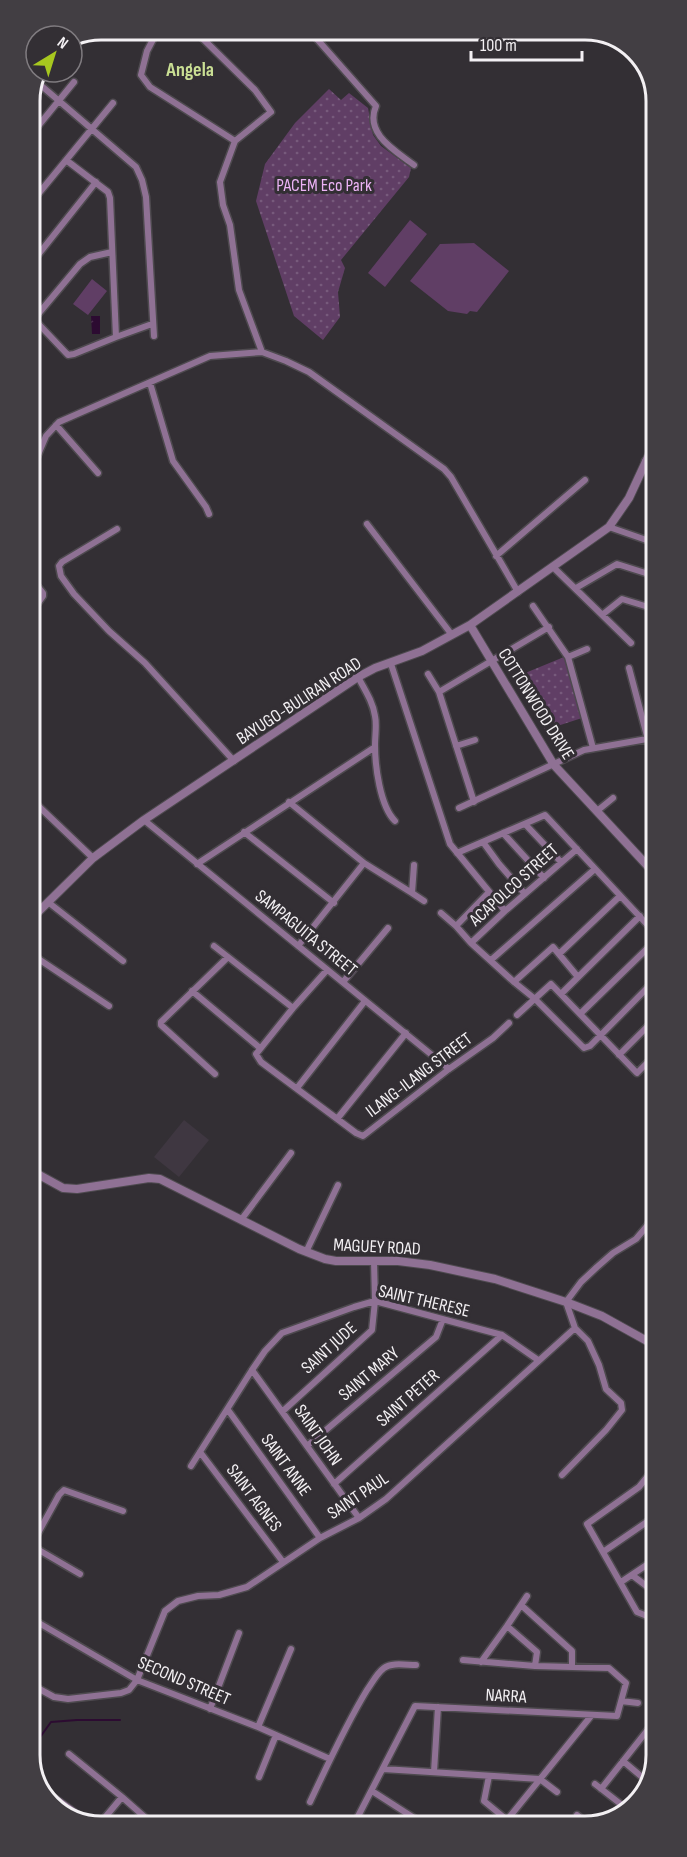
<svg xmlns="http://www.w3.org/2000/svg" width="687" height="1857" font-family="'Sofia Sans Condensed',sans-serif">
<defs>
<pattern id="park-dots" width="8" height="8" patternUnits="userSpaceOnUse" patternTransform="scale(1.5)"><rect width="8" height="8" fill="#603e65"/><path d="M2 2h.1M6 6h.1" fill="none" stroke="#775a7c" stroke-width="1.8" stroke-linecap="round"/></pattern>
<pattern id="water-ripples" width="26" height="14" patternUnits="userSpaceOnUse" patternTransform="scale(1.5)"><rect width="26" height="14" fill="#2c0b31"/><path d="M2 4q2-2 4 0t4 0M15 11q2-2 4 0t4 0" fill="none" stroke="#4b2f4f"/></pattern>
</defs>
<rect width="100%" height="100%" fill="#332f34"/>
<path fill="#3f3741" d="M184 1120 209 1140 179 1177 154 1157Z"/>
<path fill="#603e65" d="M410 220 427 234 385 287 368 273Z
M474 243 509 271 477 312 470 311 467 314 448 311 410 281 440 244Z
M92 279 107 291 88 315 73 304Z"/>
<path fill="url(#park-dots)" d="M329 89 341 100 349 93 368 108 373 135 381 146 411 168 409 177 341 260 345 268 338 292 340 317 323 340 294 316 256 201 265 164 295 123Z
M564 657 582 718 545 730 513 678Z"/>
<path fill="url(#water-ripples)" d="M91 316H100V334H92Z"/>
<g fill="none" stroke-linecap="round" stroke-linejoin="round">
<path stroke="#2c0b31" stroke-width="2" d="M32 1762 36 1753 38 1740 51 1722 77 1720H120"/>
<g stroke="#4e4a4f" stroke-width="9">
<path id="minor" d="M158 30 147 51 141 75 150 87 235 141
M194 30 255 90 271 112 235 141 220 182 223 205 230 225 239 290 262 352
M309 30 376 106C364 134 396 151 414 165
M37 82 136 167 142 180 146 197 154 336
M30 136 74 82
M66 160 108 192 110 198 116 337
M30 204 113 103
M30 265 96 182
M30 315 68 355 74 354 116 337 152 324
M34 319 80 264 90 257 112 252
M150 383 173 461 206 507 209 514
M56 425 98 473
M645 461 655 465
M31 471 46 436 59 422 210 356 262 352 286 361 309 372 444 469 451 477 518 592
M367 524 452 635
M609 527 655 543
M117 529 62 562 59 566 61 576 74 594 109 631 145 663 234 761
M496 556 585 480
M553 567 631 643
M31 578 43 593V596L31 613
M576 588 617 564 655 576
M533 606 568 657 593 748
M602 615 622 599 655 609
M568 657 587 649
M391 664 450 844 505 911
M629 668 656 770
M428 674 439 692 474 802
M358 677C365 690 373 702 375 716 377 725 375 735 375 745 375 766 380 806 395 821
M439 692 549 627
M456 746 475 740
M31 799 93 858
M289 802 364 863 412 893 414 865
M459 808 584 750 647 739
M597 811 613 798
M144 820 449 1069
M525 824 561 862
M244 832 334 903
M503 833 544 878
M483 842 499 864 525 894
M457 853 545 815 656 934
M197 864 375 747
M412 893 424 901
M48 902 123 961
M441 913 456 926 471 943 514 982 535 999 584 1048 590 1046 656 979
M456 926 489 892
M471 943 505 911 577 849
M214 946 293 1008
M298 946 364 863
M31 954 109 1006
M559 954 620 896
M491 960 595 869
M327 970 293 1008 256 1054 261 1062 356 1133 363 1136 449 1069 493 1038 509 1023
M343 982 388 928
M514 982 553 947 578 977
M192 991 260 1048
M562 993 640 916
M580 1014 656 940
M517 1015 551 984 637 1073 656 1054
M619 1055 656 1018
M215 1074 161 1025V1022L228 957
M297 1088 365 1001
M337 1119 406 1033
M241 1220 291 1153
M306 1252 338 1185
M252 1370 359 1518
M228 1410 320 1538
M283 1411 372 1330 375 1301 374 1261
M307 1446 436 1337 443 1319
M200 1452 283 1562
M657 1465 639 1487 587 1524 637 1612 657 1620
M191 1466 252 1370 265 1351 282 1333 354 1307 375 1301 502 1335 538 1360
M562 1475 606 1430 622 1410 621 1403 606 1389 599 1365 588 1341 575 1328
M334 1484 502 1335
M32 1544 59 1495 64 1490 123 1511
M32 1546 80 1574
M603 1552 657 1515
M632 1575 657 1594
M621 1582 657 1558
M521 1605 572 1651V1666
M32 1619 137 1680 258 1727 330 1759
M507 1626 537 1652 535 1666
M481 1662 507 1626 527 1596
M32 1685 54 1697 68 1699 121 1693 129 1690 137 1680 165 1611 178 1601 198 1596 219 1595 247 1587 320 1538 359 1518 386 1499 575 1328 566 1302 581 1282 597 1267 613 1253 636 1239 647 1226 656 1210
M621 1701 638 1703
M210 1709 239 1633
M258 1727 291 1649
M646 1732 657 1740
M69 1754 122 1797 156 1827
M623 1761 648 1782
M383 1769 540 1779 557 1792
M434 1772 438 1707
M489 1776 484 1801 507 1820
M259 1777 276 1735
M595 1784 627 1809
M601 1789 657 1718
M372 1791 425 1825
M310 1802C328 1764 345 1726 367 1690 372 1683 377 1673 384 1668 392 1662 406 1665 416 1665
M577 1815 589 1825
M503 1825 591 1716
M353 1826 415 1706 617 1716 626 1683 609 1668 535 1666 463 1660
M97 1827 122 1797"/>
</g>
<g stroke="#4e4a4f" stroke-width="10">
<path id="tertiary" d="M470 625 554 765 656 875
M31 919 93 858 144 820 358 677 375 668 422 651 470 625 609 527 629 498 655 442
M32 1171 63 1188 77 1189 149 1178 160 1179 299 1249 325 1259 336 1261H398L430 1265 495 1279 566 1302 602 1316 656 1346
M41 1789 90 1824"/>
</g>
<use href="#minor" stroke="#8f7194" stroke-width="6"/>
<use href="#tertiary" stroke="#8f7194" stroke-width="8"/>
</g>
<g text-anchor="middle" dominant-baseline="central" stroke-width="6" stroke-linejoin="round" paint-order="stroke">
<g font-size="18" fill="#ecb3f6" stroke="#332f34">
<text x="324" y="185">PACEM Eco Park</text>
</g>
<g font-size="18" fill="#f3f0f3" stroke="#332f34">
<text transform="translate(299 701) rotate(-33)">BAYUGO-BULIRAN ROAD</text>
<text transform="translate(536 704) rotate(58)">COTTONWOOD DRIVE</text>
<text transform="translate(514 885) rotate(-42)">ACAPOLCO STREET</text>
<text transform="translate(306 933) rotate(39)">SAMPAGUITA STREET</text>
<text transform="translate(419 1075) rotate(-37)">ILANG-ILANG STREET</text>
<text transform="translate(377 1247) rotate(3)">MAGUEY ROAD</text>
<text transform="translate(424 1301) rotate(13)">SAINT THERESE</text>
<text transform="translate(329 1348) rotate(-42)">SAINT JUDE</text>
<text transform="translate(369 1374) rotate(-40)">SAINT MARY</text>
<text transform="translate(408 1398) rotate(-41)">SAINT PETER</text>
<text transform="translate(318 1435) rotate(55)">SAINT JOHN</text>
<text transform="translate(286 1465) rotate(54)">SAINT ANNE</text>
<text transform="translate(358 1496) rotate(-34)">SAINT PAUL</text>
<text transform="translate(254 1498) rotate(53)">SAINT AGNES</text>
<text transform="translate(184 1681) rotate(23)">SECOND STREET</text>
<text transform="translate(506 1696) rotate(3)">NARRA</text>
</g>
<g font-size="20" font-weight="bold" fill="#cadf94" stroke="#332f34">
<text x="190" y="70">Angela</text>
</g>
</g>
<path d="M0 0H687V1857H0ZM101 40H585A61 61 0 0 1 646 101V1755A61 61 0 0 1 585 1816H101A61 61 0 0 1 40 1755V101A61 61 0 0 1 101 40Z" fill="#423e43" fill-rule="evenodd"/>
<path fill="none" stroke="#f3f0f3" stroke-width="3" d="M101 40H585A61 61 0 0 1 646 101V1755A61 61 0 0 1 585 1816H101A61 61 0 0 1 40 1755V101A61 61 0 0 1 101 40Z"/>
<g transform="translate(54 54) rotate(38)"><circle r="28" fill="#332f34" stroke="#807c80" stroke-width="1.5"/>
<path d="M0-4.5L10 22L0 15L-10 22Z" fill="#a7c81f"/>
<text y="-9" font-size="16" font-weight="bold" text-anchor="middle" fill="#f3f0f3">N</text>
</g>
<path d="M471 51v9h111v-9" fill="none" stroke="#f3f0f3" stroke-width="3"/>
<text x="480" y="51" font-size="18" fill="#f3f0f3" stroke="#332f34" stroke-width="4.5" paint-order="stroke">100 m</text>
</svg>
